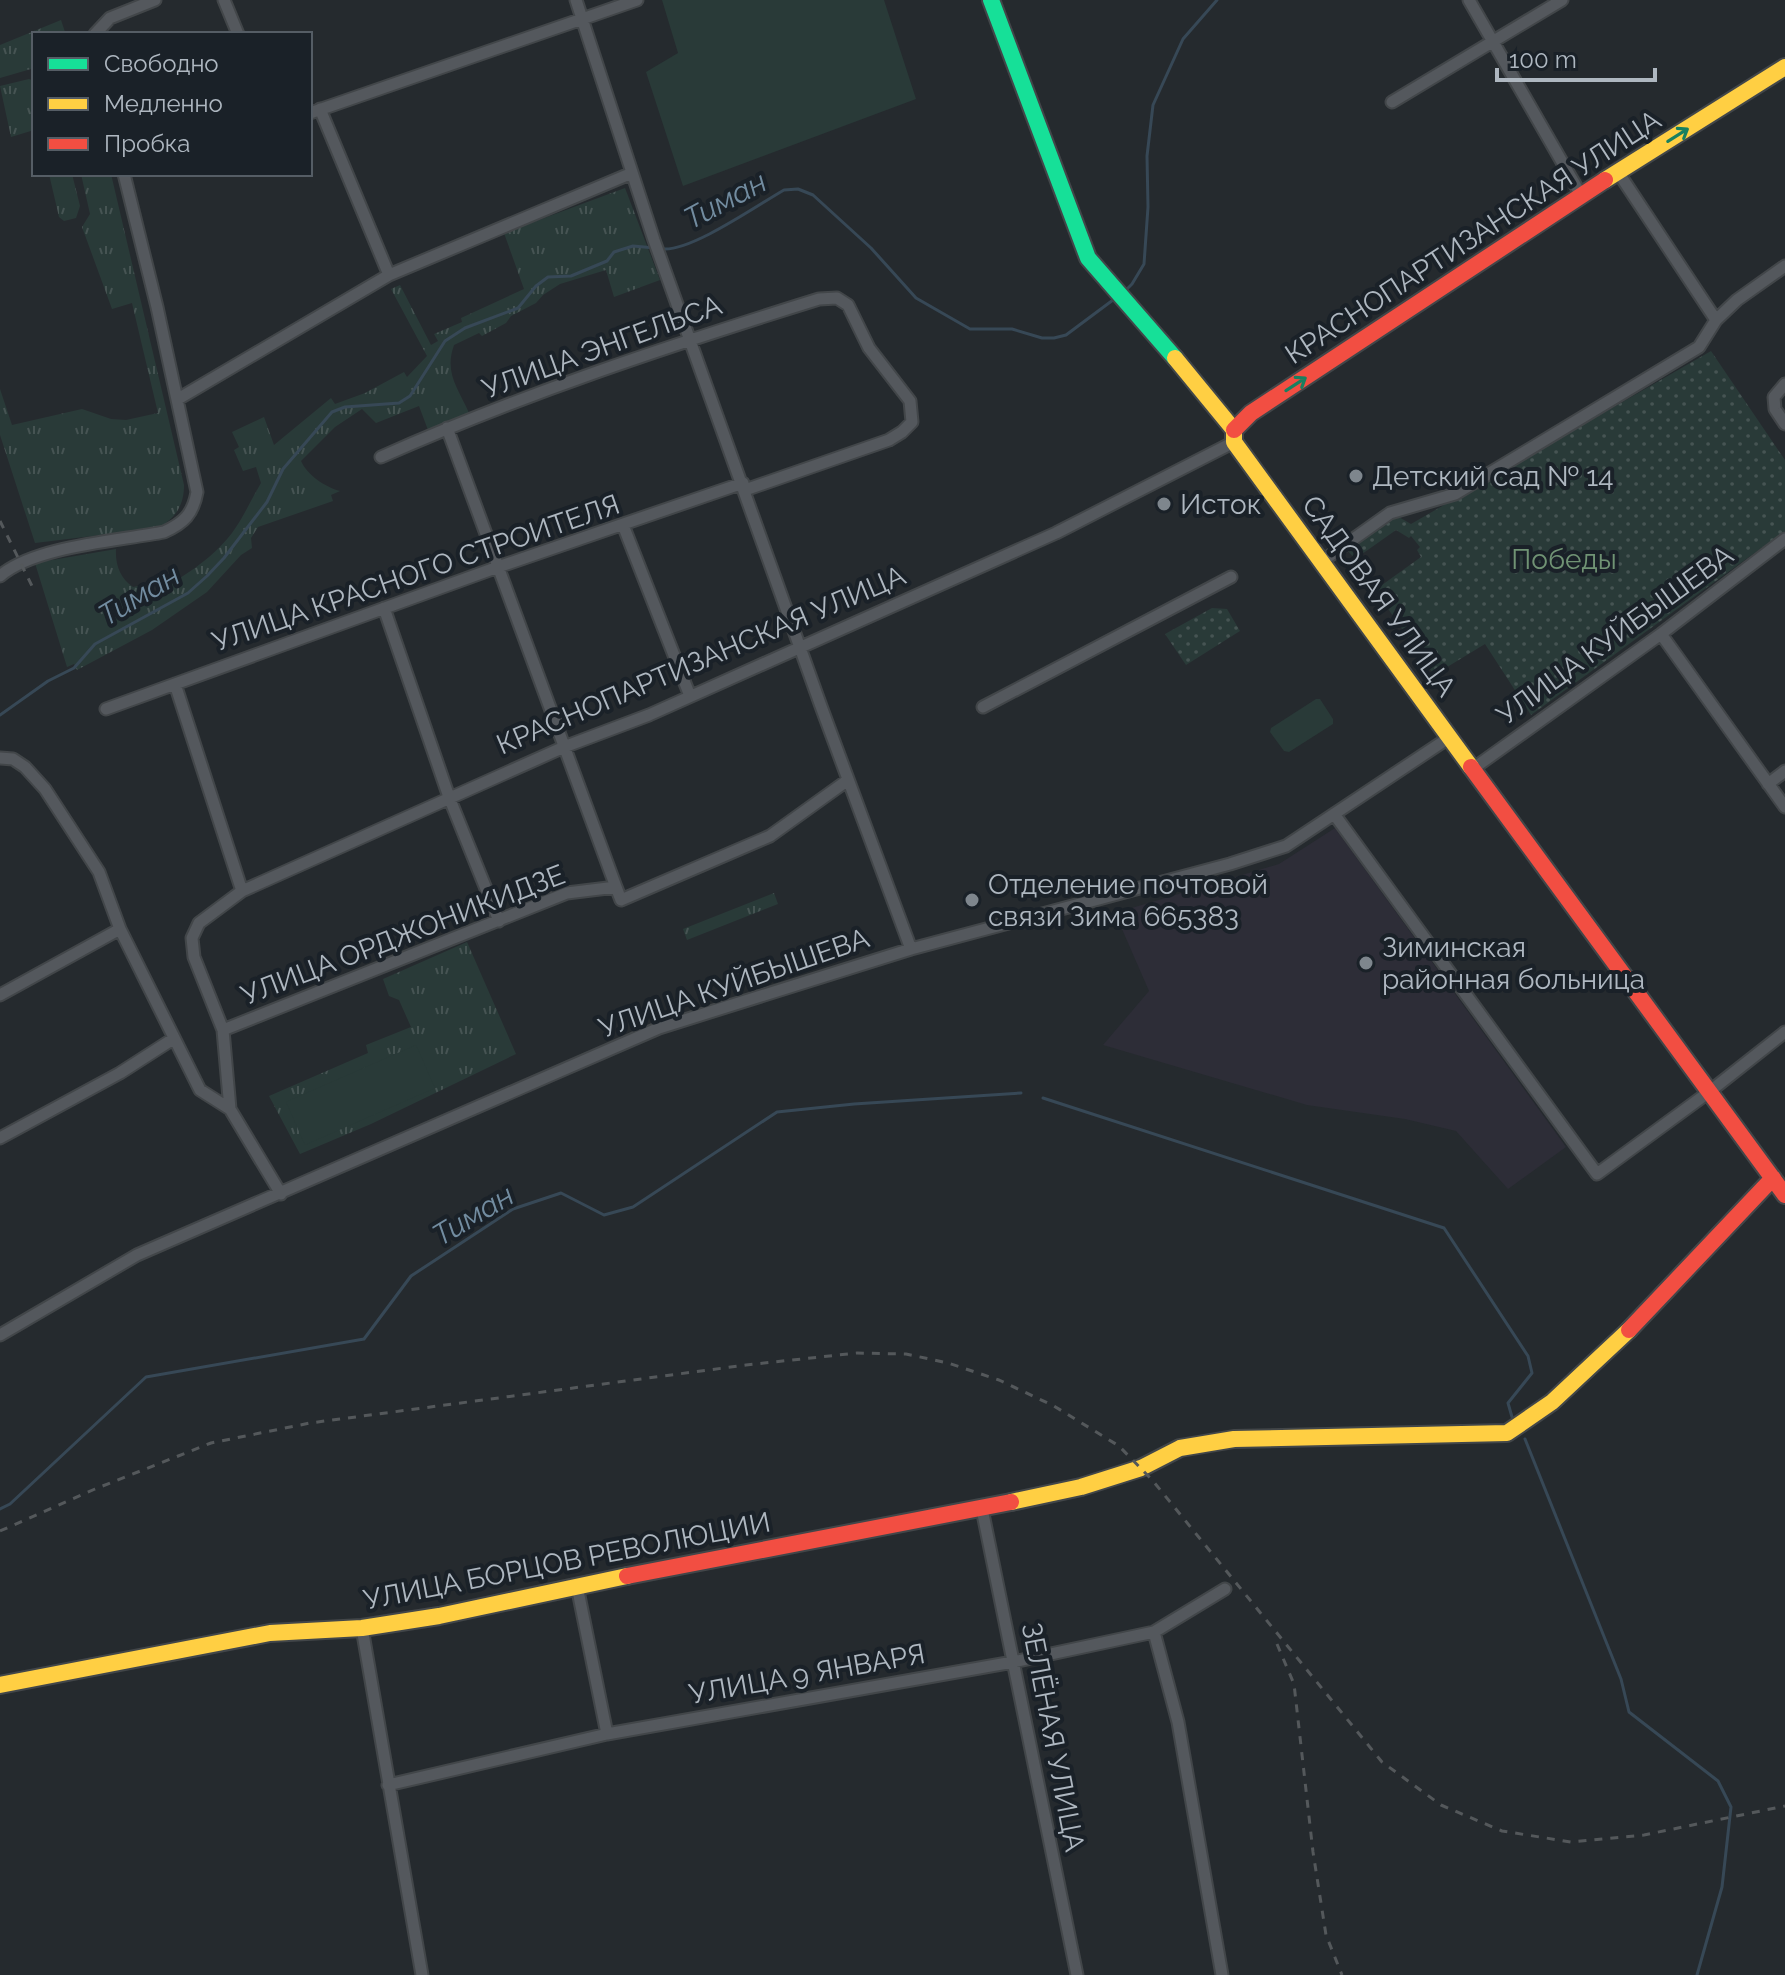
<svg xmlns="http://www.w3.org/2000/svg" width="1785" height="1975" font-family="Raleway,sans-serif">
<defs>
<pattern id="grass-tufts" width="24" height="20" patternUnits="userSpaceOnUse" patternTransform="scale(2)"><rect width="24" height="20" fill="#293a38"/><path d="M3 7l-1-3M5 7V3M7 7l1-3M15 17l-1-3M17 17v-4M19 17l1-3" fill="none" stroke="#465453"/></pattern>
<pattern id="park-dots" width="8" height="8" patternUnits="userSpaceOnUse" patternTransform="scale(2)"><rect width="8" height="8" fill="#293a38"/><path d="M2 2h.1M6 6h.1" fill="none" stroke="#465453" stroke-width="1.8" stroke-linecap="round"/></pattern>
</defs>
<rect width="100%" height="100%" fill="#252a2e"/>
<path fill="#2d2d37" d="M1335 828 1566 1147 1508 1189 1456 1131 1405 1119 1307 1105 1103 1045 1149 991 1115 913 1279 864Z"/>
<path fill="url(#grass-tufts)" d="M61 20 65 32 34 34V63L31 69 0 78V45Z
M29 79 34 81V130L11 137 0 86Z
M49 174H72L80 206 76 218 64 221 59 217Z
M81 174H111L184 485C184 505 176 518 158 528L35 543 0 435V389L12 425 82 409 111 419 126 420 158 413 132 303 112 309 82 227 90 214Z
M625 188 660 280 614 297 606 270 560 284 543 295 536 303 511 316 506 323 482 336 479 333 454 345C444 373 458 388 469 413L428 430 419 406 376 423 362 409 335 427 301 461C307 475 325 487 340 491L331 495 333 501 258 527 251 538 252 548 241 555 207 592 152 630 77 670 74 664 67 667 35 563 116 549C115 564 120 578 133 587L147 584 152 594C182 578 211 560 232 533 243 518 251 500 261 483L256 467 243 471 234 450 239 447 232 432 264 417 274 445 331 398 335 404 365 393 404 372 407 377 427 356 391 289 400 285 431 345 438 341 434 334 462 322 461 318 524 289 504 233Z
M774 893 778 904 687 940 683 929Z
M467 942 516 1054 371 1124 300 1154 269 1096 368 1053 366 1045 411 1027 399 1000 389 996 383 979Z"/>
<path fill="url(#park-dots)" d="M1711 351 1785 460V531L1531 715 1485 644 1434 675 1375 590 1421 557 1417 550 1420 547 1411 536 1409 538 1396 530 1355 559 1347 550 1397 516 1411 524Z
M1212 608 1227 609 1240 631 1186 665 1165 634Z"/>
<path fill="#293a38" d="M662 0H884L916 99 683 186 646 72 678 53Z
M1316 699H1320L1333 719V724L1289 752 1284 751 1270 732 1271 728Z
M416 1045 435 1088 305 1145 286 1102Z"/>
<g fill="none" stroke-linecap="round" stroke-linejoin="round">
<path stroke="#374856" stroke-width="3" d="M663 249C692 251 756 206 784 190L798 189 813 195 871 248 916 298 970 329H1012L1042 338H1054L1066 335 1117 297
M1126 290 1132 284 1144 264 1148 207 1147 156 1153 105 1183 39 1217 0
M0 715 48 681 74 668 95 644 188 593 207 576 224 558 267 502 283 469 332 412 345 407 399 403 410 396 445 341 465 328 518 308 536 286 548 277 571 276 607 261 614 252 633 246 655 248
M1043 1098 1444 1228 1528 1356 1532 1373 1508 1403 1512 1417
M1525 1439 1621 1679 1629 1712 1718 1781 1731 1807 1722 1887 1697 1975
M0 1509 10 1504 146 1377 364 1339 411 1276 513 1209 561 1193 604 1215 633 1207 777 1112 854 1104 1021 1093"/>
<g stroke="#424649" stroke-width="15">
<path id="street" d="M224 0 238 34
M576 0 654 240 822 709 911 949
M1469 0 1581 195
M95 34 110 18 155 0
M1392 102 1562 0
M320 109 389 275
M310 113 637 0
M1618 172 1716 320
M1785 384 1774 397 1775 409 1785 424
M178 399 389 275 632 173
M447 428 616 887
M381 457C523 394 671 345 819 299L837 298 848 305 869 348 910 401 912 422 902 432 889 440 745 490
M623 525 690 696
M1321 562 1390 513 1455 494 1699 347 1716 320 1737 300 1785 266
M0 576C35 546 118 541 164 532 184 523 193 514 197 492L157 307 124 174
M384 608 449 797 499 921
M1661 634 1785 807
M175 684 242 891
M983 707 1231 577
M106 709 498 567 743 483
M0 758 13 759 25 767 45 789 99 872 120 929 200 1090 230 1109 281 1194
M1474 768 1661 634 1785 539
M1768 784 1785 771
M1334 814 1597 1174 1709 1092 1785 1032
M0 995 120 929
M223 1030 567 893 616 887 621 900 770 836 848 780
M230 1109 223 1030 194 957 192 938 199 923 242 891 564 747 649 715 1056 533 1234 442
M0 1138 120 1073 173 1039
M0 1335 137 1255 659 1028 911 949 1230 864 1286 846 1450 737
M982 1509 1077 1975
M577 1586 607 1734
M362 1628 422 1975
M1154 1632 1178 1722 1222 1975
M388 1785 607 1734 1013 1662 1154 1632 1225 1589"/>
</g>
<g stroke="#424649" stroke-width="20">
<path id="fast" d="M991 0 1088 258 1175 358"/>
</g>
<g stroke="#424649" stroke-width="20">
<path id="slow" d="M1605 180 1785 67
M1175 358 1234 430V442L1471 767
M1011 1502 1081 1487 1141 1468 1180 1448 1234 1439 1507 1433 1552 1402 1629 1330
M0 1685 270 1633 362 1628 439 1616 627 1576"/>
</g>
<g stroke="#424649" stroke-width="20">
<path id="jam" d="M1234 430 1251 413 1605 180
M1471 767 1785 1195
M1629 1330 1773 1178
M627 1576 1011 1502"/>
</g>
<use href="#street" stroke="#54585d" stroke-width="11"/>
<use href="#fast" stroke="#16e098" stroke-width="16"/>
<use href="#slow" stroke="#ffcf43" stroke-width="16"/>
<use href="#jam" stroke="#f24e42" stroke-width="16"/>
<path stroke="#54585b" stroke-width="3" stroke-dasharray="8 8" stroke-linecap="butt" d="M0 521 32 586
M0 1531 95 1489 211 1443 310 1423 746 1365 857 1353 906 1354 948 1363 999 1380 1054 1406 1119 1446 1153 1481 1382 1762 1441 1805 1502 1831 1571 1842 1644 1835 1785 1806
M1277 1644 1294 1684 1313 1852 1326 1935 1342 1975"/>
</g>
<defs><path id="oneway-shaft" d="M-6 0H5M1.5-3L5.5 0L1.5 3" fill="none" stroke-width="1.6" stroke-linecap="round" stroke-linejoin="round" transform="scale(2)"/></defs>
<g stroke="#188060">
<use href="#oneway-shaft" transform="translate(1678 135) rotate(-32)"/>
<use href="#oneway-shaft" transform="translate(1296 384) rotate(-33)"/>
</g>
<g fill="#7e868d" stroke="#1a2128" stroke-width="3">
<circle cx="1356" cy="476" r="8"/>
<circle cx="1164" cy="504" r="8"/>
<circle cx="972" cy="900" r="8"/>
<circle cx="1366" cy="963" r="8"/>
</g>
<g text-anchor="middle" dominant-baseline="central" stroke-width="8" stroke-linejoin="round" paint-order="stroke">
<g font-size="28" fill="#aeb7c0" stroke="#1a2128">
<text transform="translate(1473 237) rotate(-33)">КРАСНОПАРТИЗАНСКАЯ УЛИЦА</text>
<text transform="translate(602 347) rotate(-20)">УЛИЦА ЭНГЕЛЬСА</text>
<text transform="translate(416 573) rotate(-19)">УЛИЦА КРАСНОГО СТРОИТЕЛЯ</text>
<text transform="translate(1379 596) rotate(54)">САДОВАЯ УЛИЦА</text>
<text transform="translate(1615 635) rotate(-36)">УЛИЦА КУЙБЫШЕВА</text>
<text transform="translate(701 660) rotate(-23)">КРАСНОПАРТИЗАНСКАЯ УЛИЦА</text>
<text transform="translate(403 935) rotate(-21)">УЛИЦА ОРДЖОНИКИДЗЕ</text>
<text transform="translate(734 983) rotate(-19)">УЛИЦА КУЙБЫШЕВА</text>
<text transform="translate(567 1561) rotate(-11)">УЛИЦА БОРЦОВ РЕВОЛЮЦИИ</text>
<text transform="translate(807 1674) rotate(-10)">УЛИЦА 9 ЯНВАРЯ</text>
<text transform="translate(1053 1737) rotate(79)">ЗЕЛЁНАЯ УЛИЦА</text>
</g>
<g font-size="28" fill="#aeb7c0" stroke="#1a2128" text-anchor="start">
<text x="1372" y="476">Детский сад № 14</text>
<text x="1180" y="504">Исток</text>
<text x="988" y="884">Отделение почтовой<tspan x="988" dy="32">связи Зима 665383</tspan></text>
<text x="1382" y="947">Зиминская<tspan x="1382" dy="32">районная больница</tspan></text>
</g>
<g font-size="28" fill="#709374" stroke="#1a2128">
<text x="1564" y="559">Победы</text>
</g>
<g font-size="30" font-style="italic" fill="#728ca0" stroke="#1a2128">
<text transform="translate(725 200) rotate(-28)">Тиман</text>
<text transform="translate(139 595) rotate(-31)">Тиман</text>
<text transform="translate(473 1215) rotate(-31)">Тиман</text>
</g>
</g>
<rect x="32" y="32" width="280" height="144" fill="#1a2128" stroke="#555d65" stroke-width="2"/>
<rect x="48" y="58" width="40" height="12" fill="#16e098" stroke="#555d65" stroke-width="2"/>
<text x="104" y="72" font-size="24" fill="#aeb7c0">Свободно</text>
<rect x="48" y="98" width="40" height="12" fill="#ffcf43" stroke="#555d65" stroke-width="2"/>
<text x="104" y="112" font-size="24" fill="#aeb7c0">Медленно</text>
<rect x="48" y="138" width="40" height="12" fill="#f24e42" stroke="#555d65" stroke-width="2"/>
<text x="104" y="152" font-size="24" fill="#aeb7c0">Пробка</text>
<path d="M1497 68v12h158v-12" fill="none" stroke="#aeb7c0" stroke-width="4"/>
<text x="1509" y="68" font-size="24" fill="#aeb7c0" stroke="#1a2128" stroke-width="6" paint-order="stroke">100 m</text>
</svg>
